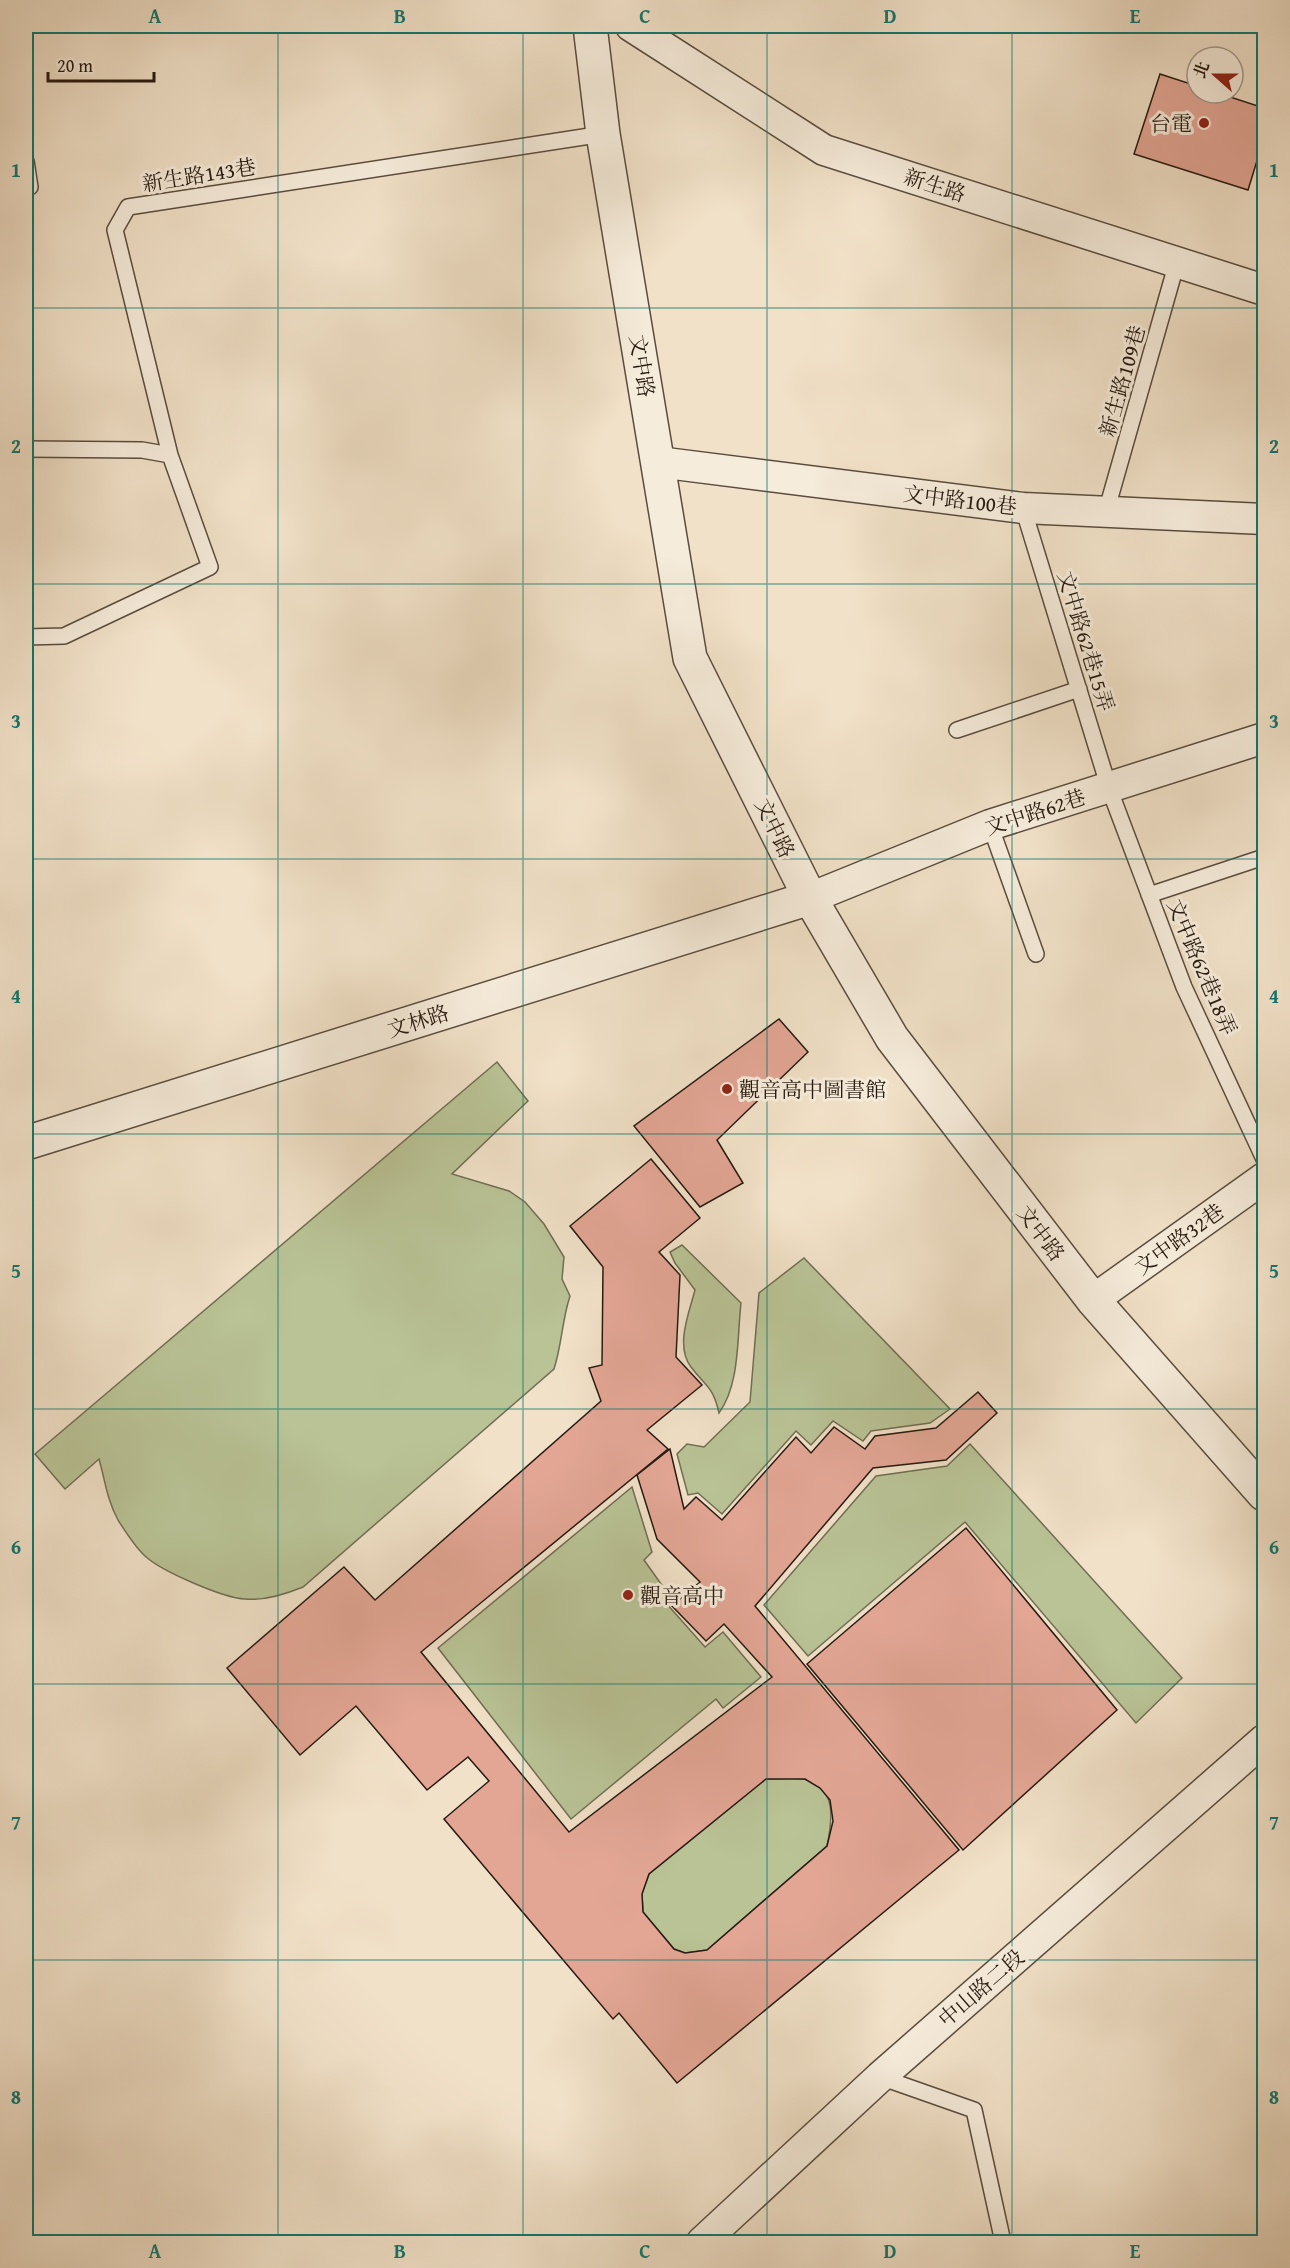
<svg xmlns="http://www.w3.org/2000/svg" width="1290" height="2268" font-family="'Gentium Book Plus','Noto Serif TC',serif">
<rect width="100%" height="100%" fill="#f1e1c8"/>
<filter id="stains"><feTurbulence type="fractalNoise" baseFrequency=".00333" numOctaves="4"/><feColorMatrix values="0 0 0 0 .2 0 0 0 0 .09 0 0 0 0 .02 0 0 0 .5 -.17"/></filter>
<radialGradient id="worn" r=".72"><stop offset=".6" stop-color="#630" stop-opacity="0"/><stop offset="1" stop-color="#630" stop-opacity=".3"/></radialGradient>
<path fill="#b9c396" stroke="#706e53" stroke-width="1.5" d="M497 1062 528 1101 452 1174 509 1191 525 1202 544 1224 564 1257 562 1279 570 1296C562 1320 562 1344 554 1369L303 1587C286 1594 264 1601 245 1599 223 1598 161 1571 145 1556 135 1547 125 1531 118 1520 107 1500 105 1480 99 1459L65 1489 35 1454Z
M682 1245 741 1303C737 1338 740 1384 719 1413 713 1386 706 1387 691 1367 675 1346 689 1313 695 1290L675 1263 670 1252Z
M804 1258 950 1409 930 1423 871 1431 863 1441 833 1421 811 1445 796 1431 722 1514 698 1493 688 1495 677 1454 687 1444 704 1447 750 1402 759 1293Z
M970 1444 1182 1678 1136 1723 965 1522 808 1656 764 1605 876 1476 947 1466Z
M632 1487 652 1552 644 1560 671 1598 666 1603 705 1647 723 1632 761 1677 723 1708 716 1699 571 1819 438 1648Z
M766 1779C778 1779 793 1777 804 1779 838 1786 832 1822 827 1846L707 1950 685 1953 674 1949 643 1912 642 1894 649 1874Z"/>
<path fill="#e3a695" stroke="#271a10" stroke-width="1.5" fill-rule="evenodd" d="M1160 74 1197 86V93H1218L1264 108V138L1248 190 1134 154Z
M779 1019 808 1052 717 1140 743 1183 700 1207 634 1126Z
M651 1159 700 1218 659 1252 680 1275 676 1357 702 1385 647 1430 668 1449 421 1652 569 1832 772 1677 724 1624 706 1641 672 1606 700 1582 657 1539 637 1475 670 1449 684 1509 696 1497 722 1520 796 1437 811 1453 834 1427 865 1449 875 1436 936 1428 978 1392 997 1413 946 1460 873 1468 755 1606 959 1850 677 2083 619 2013 613 2019 444 1819 489 1781 468 1757 427 1790 356 1706 300 1755 227 1668 344 1567 375 1600 601 1401 589 1368 602 1365 603 1267 570 1226ZM766 1779H805L820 1788 830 1800 833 1821 827 1846 707 1950 685 1953 674 1949 643 1912 642 1894 649 1874Z
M966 1528 1117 1710 963 1850 807 1664Z"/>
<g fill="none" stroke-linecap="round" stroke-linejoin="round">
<g stroke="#5a4c3e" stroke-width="18">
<path id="service" d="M26 161 30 187 26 188
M26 449 142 450 170 455 115 230 128 207 603 134
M1023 508 1109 788 1184 987 1264 1159
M1106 512 1177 262
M26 637 64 636 210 567 170 455
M957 730 1079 689
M990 825 1036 954
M1149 895 1264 857
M880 2077 974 2110 1003 2242"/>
</g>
<g stroke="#5a4c3e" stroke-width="33">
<path id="minor" d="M631 26 824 150 1264 290
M658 462 1023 508 1264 519
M810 898 990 825 1264 738
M1093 1300 1264 1178
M702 2242 880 2077 1264 1740"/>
</g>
<g stroke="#5a4c3e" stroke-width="36">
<path id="tertiary" d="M590 26 603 134 690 658 810 898 892 1038 1093 1300 1264 1494
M26 1143 810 898"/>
</g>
<use href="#service" stroke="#f6ecdb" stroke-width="15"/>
<use href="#minor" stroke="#f6ecdb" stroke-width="30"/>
<use href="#tertiary" stroke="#f6ecdb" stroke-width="33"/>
</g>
<path fill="none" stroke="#0f766e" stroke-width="1.5" stroke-opacity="0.55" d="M278 26V2242M523 26V2242M767 26V2242M1012 26V2242M26 308H1264M26 584H1264M26 859H1264M26 1134H1264M26 1409H1264M26 1684H1264M26 1960H1264"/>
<g fill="#8f2418" stroke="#f6ecdb" stroke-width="2">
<circle cx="1204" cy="123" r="6"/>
<circle cx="727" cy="1089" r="6"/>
<circle cx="628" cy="1595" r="6"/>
</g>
<g text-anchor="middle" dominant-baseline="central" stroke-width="6" stroke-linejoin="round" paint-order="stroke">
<g font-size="21" fill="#271a10" stroke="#f6ecdb" text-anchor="start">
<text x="1192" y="123" text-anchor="end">台電</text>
<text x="739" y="1089">觀音高中圖書館</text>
<text x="640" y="1595">觀音高中</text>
</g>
<g font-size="21" fill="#271a10" stroke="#f6ecdb">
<text transform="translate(199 175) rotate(-9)">新生路143巷</text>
<text transform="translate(935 185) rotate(18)">新生路</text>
<text transform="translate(642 366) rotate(81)">文中路</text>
<text transform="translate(1122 381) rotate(-74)">新生路109巷</text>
<text transform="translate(960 500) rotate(7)">文中路100巷</text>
<text transform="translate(1086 641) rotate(73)">文中路62巷15弄</text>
<text transform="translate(1035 812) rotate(-18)">文中路62巷</text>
<text transform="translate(775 828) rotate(64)">文中路</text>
<text transform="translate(1202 967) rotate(67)">文中路62巷18弄</text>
<text transform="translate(418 1021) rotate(-17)">文林路</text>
<text transform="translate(1041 1233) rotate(53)">文中路</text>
<text transform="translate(1179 1239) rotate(-36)">文中路32巷</text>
<text transform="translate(981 1988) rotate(-41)">中山路二段</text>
</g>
</g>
<rect width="1290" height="2268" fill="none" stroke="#f1e1c8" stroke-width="66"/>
<g transform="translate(1215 75) rotate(291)"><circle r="28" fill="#f6ecdb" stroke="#a3988a" stroke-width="1.5"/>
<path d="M0-4.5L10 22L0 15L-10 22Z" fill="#8f2418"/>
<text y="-9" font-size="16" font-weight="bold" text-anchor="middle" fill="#271a10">北</text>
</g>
<path d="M48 72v9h106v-9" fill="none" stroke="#271a10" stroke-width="3"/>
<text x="57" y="72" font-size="18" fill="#271a10" stroke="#f6ecdb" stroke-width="4.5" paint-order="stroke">20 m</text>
<rect x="33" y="33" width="1224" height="2202" fill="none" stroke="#0f766e" stroke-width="2"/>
<g font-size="20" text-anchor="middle" font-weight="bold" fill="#0f766e">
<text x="155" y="23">A</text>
<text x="400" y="23">B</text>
<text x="645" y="23">C</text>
<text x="890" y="23">D</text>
<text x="1135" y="23">E</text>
<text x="16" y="177">1</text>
<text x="1274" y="177">1</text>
<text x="16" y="453">2</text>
<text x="1274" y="453">2</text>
<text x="16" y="728">3</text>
<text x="1274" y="728">3</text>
<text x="16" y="1003">4</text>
<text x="1274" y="1003">4</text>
<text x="16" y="1278">5</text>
<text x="1274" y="1278">5</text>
<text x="16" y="1554">6</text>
<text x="1274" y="1554">6</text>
<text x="16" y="1829">7</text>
<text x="1274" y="1829">7</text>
<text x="16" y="2104">8</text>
<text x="1274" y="2104">8</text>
<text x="155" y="2258">A</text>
<text x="400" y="2258">B</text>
<text x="645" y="2258">C</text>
<text x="890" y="2258">D</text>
<text x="1135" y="2258">E</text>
</g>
<rect width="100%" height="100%" filter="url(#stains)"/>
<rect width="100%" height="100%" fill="url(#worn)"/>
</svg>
